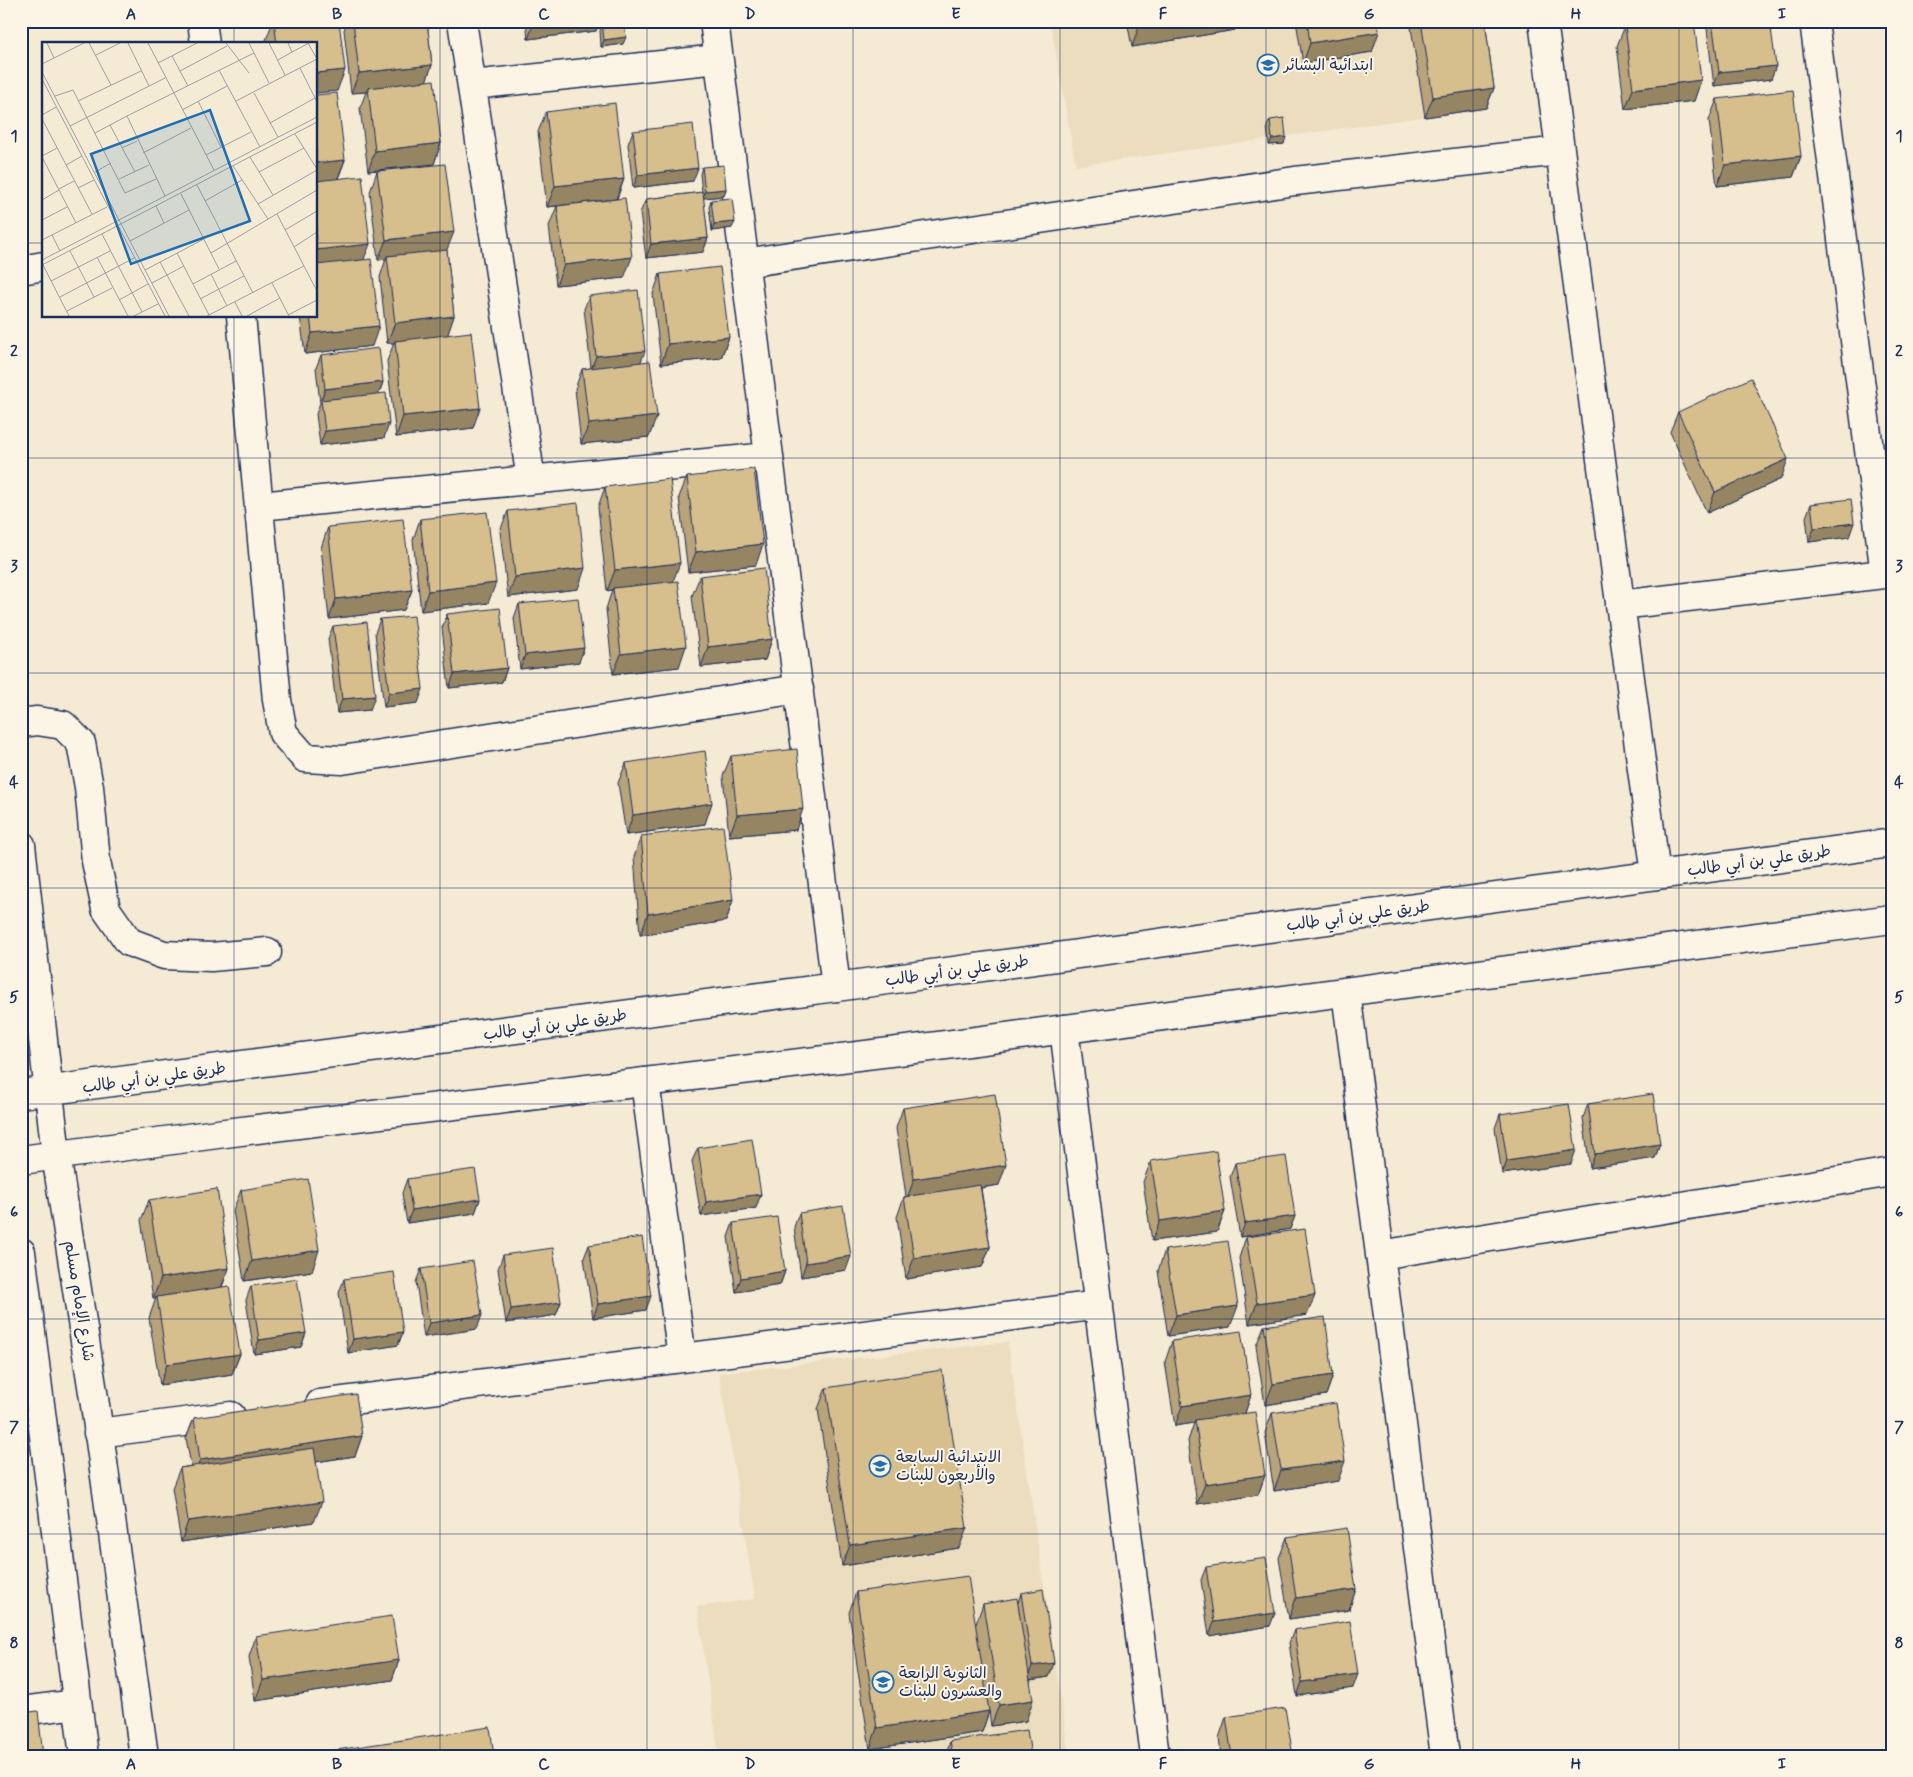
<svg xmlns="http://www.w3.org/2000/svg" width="1913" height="1777" font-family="Mynerve,'Playpen Sans Arabic',sans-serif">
<rect width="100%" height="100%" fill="#f5ead3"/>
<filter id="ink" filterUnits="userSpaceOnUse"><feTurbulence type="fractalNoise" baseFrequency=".02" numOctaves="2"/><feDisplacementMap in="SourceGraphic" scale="10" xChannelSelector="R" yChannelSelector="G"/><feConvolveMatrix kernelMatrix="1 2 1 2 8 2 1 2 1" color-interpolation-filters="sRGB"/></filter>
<g filter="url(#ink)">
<path fill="#ecddbe" d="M1050 21H1473L1486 108 1076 166Z
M1008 1342 1069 1756H719L697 1607 755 1599 719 1373Z"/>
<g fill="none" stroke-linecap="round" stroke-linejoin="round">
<g stroke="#1b2f5e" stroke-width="31">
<path id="minor" d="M202 21 205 44
M462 21 531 480
M714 21 836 987
M1543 21 1656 875
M1814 21 1885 574
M472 85 718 59
M744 263 1295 181 1560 151
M21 270 44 266
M241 316 277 700 283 733 305 758 342 760 799 689
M259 506 769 457
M1620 605 1892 573
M21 723 37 721 63 725 81 743 89 787 96 861 106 909 129 942 164 955 211 957 267 952
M1346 992 1445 1756
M1064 1029 1155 1756
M645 1082 682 1358
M1380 1255 1892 1172
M320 1404 1099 1305
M98 1433 231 1416
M21 1711 77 1704"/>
</g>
<g stroke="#1b2f5e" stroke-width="31">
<path id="major" d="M21 845 56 1155 95 1405 144 1756
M21 1094 836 987 1892 843
M21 1160 225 1133 923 1048 1892 919
M21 1252 84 1756"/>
</g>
<use href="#minor" stroke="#fcf5e5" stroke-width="28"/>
<use href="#major" stroke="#fcf5e5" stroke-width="28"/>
</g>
<path fill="#b9a379" stroke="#1b2f5e" d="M273 21H339L337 91 316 44H267L266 40Z
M347 21H427L432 65 426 81 441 143 434 164 368 171 360 108 366 92 351 93 344 30Z
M526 21H600L596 31 528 39Z
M1127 21H1238L1235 30 1132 47Z
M1296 21H1378L1372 52 1303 63Z
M1410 21H1485L1494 88 1486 108 1425 117Z
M1710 21H1770L1771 79 1714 86 1707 29Z
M602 24 623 44 601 47 600 30Z
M1625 26 1701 80 1694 101 1625 109 1617 46Z
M316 95 345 160 338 179 364 260 372 346 305 354 300 316H316Z
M1717 99 1801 156 1793 177 1717 186 1709 120Z
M546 112 624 179 617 199 624 278 556 285 549 226 557 206 547 207 538 132Z
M1270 120 1284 144 1269 145 1267 126Z
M633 131 693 181 633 188 628 144Z
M702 167 726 189 724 196 703 198 708 238 703 252 646 258 640 213 646 199 702 192 700 174Z
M377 171 447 251 454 316 447 335 473 428 396 437 387 361 394 343H387L380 277 386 259 378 260 370 192Z
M711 200 732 228 712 231 709 207Z
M660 274 729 337 721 358 661 364 653 294Z
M589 296 641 362 649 437 581 444 575 389 582 369 591 368 584 309Z
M321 355 383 382 379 394 384 438 320 445 316 414 320 403 316 368Z
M1678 412 1781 479 1707 513 1670 432Z
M687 477 756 565 688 572 679 497Z
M605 487 673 581 679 667 613 674 606 609 612 590 607 591 598 507Z
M1811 504 1849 537 1809 542 1806 517Z
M508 511 578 589 508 597 500 531Z
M420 519 488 603 421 611 413 540Z
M328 527 412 590 404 610 329 619 321 548Z
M700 576 772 639 765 660 701 667 692 596Z
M519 604 579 662 520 669 514 618Z
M447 614 507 668 502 682 449 688 442 628Z
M380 619 418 703 384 707 375 633Z
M333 626 370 710 337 713 328 639Z
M731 756 796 830 729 836 723 776Z
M626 763 705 824 626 835 618 783Z
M641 836 733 900 726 921 640 935 634 857Z
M1588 1104 1660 1144 1655 1158 1590 1168 1583 1118Z
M903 1108 999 1185 981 1188 990 1247 982 1267 906 1279 897 1217 904 1197 906 1196 896 1128Z
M1500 1114 1571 1164 1502 1174 1495 1128Z
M698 1148 756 1208 701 1216 692 1161Z
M1151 1161 1225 1211 1217 1232 1152 1241 1143 1182Z
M1235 1163 1295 1216 1290 1229 1240 1237 1230 1177Z
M407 1179 480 1199 475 1213 407 1223 402 1193Z
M241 1190 312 1271 244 1281 233 1210Z
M149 1200 229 1268 222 1287 240 1354 232 1374 160 1385 149 1318 156 1298H153L141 1220Z
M799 1213 846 1270 801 1277 794 1227Z
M733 1223 785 1271 780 1285 736 1292 728 1237Z
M1246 1237 1315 1295 1307 1315 1249 1324 1239 1258Z
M589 1245 646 1310 593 1318 584 1258Z
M1165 1250 1230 1327 1168 1336 1158 1271Z
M503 1255 561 1302 556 1315 506 1323 498 1269Z
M421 1269 477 1329 424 1337 416 1282Z
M344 1279 403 1332 398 1345 348 1353 339 1293Z
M251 1286 306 1333 301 1347 254 1354 246 1300Z
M1264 1326 1333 1375 1326 1395 1265 1405 1256 1346Z
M1172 1341 1251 1395 1245 1413 1265 1475 1258 1495 1197 1504 1188 1441 1194 1423 1175 1426 1165 1362Z
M826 1388 959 1548 842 1566 818 1409Z
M1272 1413 1338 1481 1274 1491 1265 1433Z
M194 1418 362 1436 355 1456 316 1462 314 1522 181 1542 172 1488 180 1468 191 1466 186 1438Z
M1287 1537 1356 1589 1349 1610 1289 1619 1279 1558Z
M1206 1567 1270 1626 1209 1636 1201 1580Z
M856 1592 976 1624 983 1604 1018 1603 1021 1593 1049 1677 1030 1680 1026 1721 991 1726 989 1711 982 1732 870 1749 849 1613Z
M1294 1630 1353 1688 1297 1696 1289 1643Z
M256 1636 399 1660 392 1680 255 1701 249 1657Z
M1226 1717 1293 1756H1221L1219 1738Z
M950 1741 1031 1756H946Z"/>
<path fill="#968563" stroke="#1b2f5e" d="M566 21H600L596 31 528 39 533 25Z
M1171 21H1238L1235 30 1132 47 1139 26Z
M1379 32 1372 52 1303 63 1310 43Z
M626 37 623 44 601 47 604 40Z
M432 65 425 85 368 88 366 92 351 93 359 73Z
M1776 66 1771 79 1714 86 1719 72Z
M345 70 337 91 316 93V73Z
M1701 80 1694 101 1625 109 1633 89Z
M1494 88 1486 108 1425 117 1433 97Z
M1286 137 1284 144 1269 145 1272 139Z
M441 143 434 164 368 171 375 151Z
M1801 156 1793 177 1717 186 1725 165Z
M345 160 337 180 316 183V163Z
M698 168 693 181 633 188 638 175Z
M624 179 616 199 547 207 555 186Z
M726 189 724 196 703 198 705 191Z
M735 222 732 228 712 231 714 224Z
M454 232 446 252 387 256 386 259 378 260 386 240Z
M708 238 703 252 646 258 651 244Z
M370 244 362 264 316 270V250Z
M632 257 624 278 556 285 564 265Z
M454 316 447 337 395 341 394 343H387L395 323Z
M379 326 372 346 305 354 312 333Z
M729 337 721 358 661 364 668 344Z
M645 351 640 364 591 370 596 356Z
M383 382 378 396 321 400 325 389Z
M480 408 473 428 396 437 403 416Z
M657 416 649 437 581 444 589 424Z
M389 424 384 438 320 445 325 431Z
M1788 459 1781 479 1707 513 1715 492Z
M1854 523 1849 537 1809 542 1814 528Z
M763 544 756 565 688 572 696 552Z
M680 563 672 584 613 588 612 590 607 591 615 570Z
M585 568 578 589 508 597 515 577Z
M496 583 488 603 421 611 428 591Z
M412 590 404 610 329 619 336 599Z
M772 639 765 660 701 667 708 647Z
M686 646 679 667 613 674 621 654Z
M584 648 579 662 520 669 525 655Z
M507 668 502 682 449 688 454 674Z
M423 689 418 703 384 707 389 693Z
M375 696 370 710 337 713 342 699Z
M712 803 705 824 626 835 633 815Z
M803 809 796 830 729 836 737 815Z
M733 900 726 921 640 935 648 914Z
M1660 1144 1655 1158 1590 1168 1595 1154Z
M1576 1150 1571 1164 1502 1174 1507 1161Z
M1006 1165 999 1185 907 1199 914 1179Z
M761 1194 756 1208 701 1216 706 1202Z
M480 1199 475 1213 407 1223 412 1210Z
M1225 1211 1217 1232 1152 1241 1160 1221Z
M1295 1216 1290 1229 1240 1237 1245 1223Z
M990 1247 982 1267 906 1279 914 1258Z
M319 1250 312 1271 244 1281 252 1261Z
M851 1256 846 1270 801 1277 806 1263Z
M229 1268 221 1288 153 1298 161 1278Z
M785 1271 780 1285 736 1292 741 1278Z
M1315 1295 1307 1315 1249 1324 1257 1303Z
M651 1296 646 1310 593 1318 598 1304Z
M561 1302 556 1315 506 1323 511 1309Z
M1238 1306 1230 1327 1168 1336 1176 1315Z
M482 1315 477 1329 424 1337 429 1323Z
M403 1332 398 1345 348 1353 353 1339Z
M306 1333 301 1347 254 1354 259 1340Z
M240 1354 232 1374 160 1385 167 1364Z
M1333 1375 1326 1395 1265 1405 1273 1384Z
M1251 1395 1244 1416 1195 1420 1194 1423 1175 1426 1182 1406Z
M362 1436 355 1456 193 1480 200 1460Z
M1345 1461 1338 1481 1274 1491 1281 1470Z
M1265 1475 1258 1495 1197 1504 1205 1484Z
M322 1502 314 1522 181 1542 188 1521Z
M967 1528 959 1548 842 1566 850 1545Z
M1356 1589 1349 1610 1289 1619 1296 1598Z
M1275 1613 1270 1626 1209 1636 1214 1622Z
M26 1628 21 1640V1629Z
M399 1660 392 1680 255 1701 263 1680Z
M1054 1663 1049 1677 1027 1680 1032 1666Z
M1358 1674 1353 1688 1297 1696 1302 1682Z
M1033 1700 1026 1721 991 1726 999 1705Z
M989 1711 982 1732 870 1749 877 1728Z"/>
<path fill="#d7be8d" stroke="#1b2f5e" d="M274 21H339L345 70 316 73V44H277Z
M353 21H427L432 65 359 73Z
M533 21H566L533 25Z
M624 21 626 37 604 40 602 24Z
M1138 21H1171L1139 26Z
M1307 21H1378L1379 32 1310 43Z
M1421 21H1485L1494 88 1433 97Z
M1664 21H1694L1701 80 1633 89 1625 26Z
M1712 21H1770L1776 66 1719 72Z
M434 80 441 143 375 151 368 88Z
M1793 90 1801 156 1725 165 1717 99Z
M337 93 345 160 316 163V95Z
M615 103 624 179 555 186 546 112Z
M1284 118 1286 137 1272 139 1270 120Z
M693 124 698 168 638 175 633 131Z
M445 164 454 232 386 240 377 171Z
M724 165 726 189 705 191 702 167Z
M362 176 370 244 316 250V181Z
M703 192 708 238 651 244 646 199Z
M625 198 632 257 564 265 557 206Z
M732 198 735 222 714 224 711 200Z
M447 250 454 316 395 323 387 256Z
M371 259 379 326 312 333 310 316H316V265Z
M720 267 729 337 668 344 660 274Z
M638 290 645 351 596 356 589 296Z
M471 332 480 408 403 416 395 341Z
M379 348 383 382 325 389 321 355Z
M650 361 657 416 589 424 582 369Z
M1751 378 1788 459 1715 492 1678 412Z
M386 393 389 424 325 431 321 400Z
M754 469 763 544 696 552 687 477Z
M670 479 680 563 615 570 605 487Z
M1851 499 1854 523 1814 528 1811 504Z
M578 503 585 568 515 577 508 511Z
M487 512 496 583 428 591 420 519Z
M403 519 412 590 336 599 328 527Z
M764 568 772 639 708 647 700 576Z
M678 581 686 646 621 654 613 588Z
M578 598 584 648 525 655 519 604Z
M500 608 507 668 454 674 447 614Z
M414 616 423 689 389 693 380 619Z
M367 622 375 696 342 699 333 626Z
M797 749 803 809 737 815 731 756Z
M705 751 712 803 633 815 626 763Z
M723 826 733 900 648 914 641 836Z
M995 1094 1006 1165 914 1179 903 1108Z
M1653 1094 1660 1144 1595 1154 1588 1104Z
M1569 1104 1576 1150 1507 1161 1500 1114Z
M752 1139 761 1194 706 1202 698 1148Z
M1216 1151 1225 1211 1160 1221 1151 1161Z
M1286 1156 1295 1216 1245 1223 1235 1163Z
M475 1169 480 1199 412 1210 407 1179Z
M308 1179 319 1250 252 1261 241 1190Z
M980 1185 990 1247 914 1258 904 1197Z
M217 1189 229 1268 161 1278 149 1200Z
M843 1206 851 1256 806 1263 799 1213Z
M777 1217 785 1271 741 1278 733 1223Z
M1305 1229 1315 1295 1257 1303 1246 1237Z
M642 1237 651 1296 598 1304 589 1245Z
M1228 1241 1238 1306 1176 1315 1165 1250Z
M553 1248 561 1302 511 1309 503 1255Z
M473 1261 482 1315 429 1323 421 1269Z
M394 1272 403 1332 353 1339 344 1279Z
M297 1279 306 1333 259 1340 251 1286Z
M229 1286 240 1354 167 1364 157 1297Z
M1325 1317 1333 1375 1273 1384 1264 1326Z
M1241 1331 1251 1395 1182 1406 1172 1341Z
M942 1370 967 1528 850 1545 826 1388Z
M356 1394 362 1436 200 1460 194 1418Z
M1336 1403 1345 1461 1281 1470 1272 1413Z
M1255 1412 1265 1475 1205 1484 1195 1420Z
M314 1448 322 1502 188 1521 180 1468Z
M1347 1528 1356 1589 1296 1598 1287 1537Z
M1266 1558 1275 1613 1214 1622 1206 1567Z
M968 1576 989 1711 877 1728 856 1592Z
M1043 1589 1054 1663 1032 1666 1021 1593Z
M21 1590 26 1628 21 1629Z
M1017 1598 1033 1700 999 1705 983 1604Z
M392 1616 399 1660 263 1680 256 1636Z
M1350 1621 1358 1674 1302 1682 1294 1630Z
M1285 1708 1293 1756H1232L1226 1717Z
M38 1711 43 1756H21V1713Z
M490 1727 494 1756H296Z
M1027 1730 1031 1756H953L950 1741Z"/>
</g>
<path fill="none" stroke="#1b2f5e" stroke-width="1" stroke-opacity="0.55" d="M234 21V44M440 21V1756M647 21V1756M853 21V1756M1060 21V1756M1266 21V1756M1473 21V1756M1679 21V1756M21 243H44M316 243H1892M234 316V1756M21 458H1892M21 673H1892M21 888H1892M21 1104H1892M21 1319H1892M21 1534H1892"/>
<defs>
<g id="school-ring" transform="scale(1.125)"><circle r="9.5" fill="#fcf5e5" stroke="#1f6fb2" stroke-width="1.5"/><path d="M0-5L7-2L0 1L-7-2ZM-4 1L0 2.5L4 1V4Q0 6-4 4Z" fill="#1f6fb2"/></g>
</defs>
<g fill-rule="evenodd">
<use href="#school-ring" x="1268" y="65"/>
<use href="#school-ring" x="880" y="1466"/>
<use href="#school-ring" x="883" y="1682"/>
</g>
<g text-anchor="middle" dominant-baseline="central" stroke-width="4" stroke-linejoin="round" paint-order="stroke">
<g font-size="16" fill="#1b2f5e" stroke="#fcf5e5" text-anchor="start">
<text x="1284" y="65">ابتدائية البشائر</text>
<text x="896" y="1457">الابتدائية السابعة<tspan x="896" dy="18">والأربعون للبنات</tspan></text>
<text x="899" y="1673">الثانوية الرابعة<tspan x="899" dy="18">والعشرون للبنات</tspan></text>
</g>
<g font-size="16" fill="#1b2f5e" stroke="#fcf5e5">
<text transform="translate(1759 861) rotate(-8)">طريق علي بن أبي طالب</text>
<text transform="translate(1358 916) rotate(-8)">طريق علي بن أبي طالب</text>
<text transform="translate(957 971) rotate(-8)">طريق علي بن أبي طالب</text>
<text transform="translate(555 1025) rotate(-8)">طريق علي بن أبي طالب</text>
<text transform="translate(154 1078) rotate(-8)">طريق علي بن أبي طالب</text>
<text transform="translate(79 1301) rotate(81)">شارع الإمام مسلم</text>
</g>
</g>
<g transform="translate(42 42)">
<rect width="275" height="275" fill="#f5ead3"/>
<path fill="none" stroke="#9e9fa4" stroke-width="1" d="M5 1 12 16M47 1 69 43M86 1 107 44M106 1 172 128M184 1 207 31M207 1 227 41M227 1 243 33M246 1 250 10 267 1M54 13 78 1M130 14 146 44M236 18 250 10M116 21 155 1M0 22 42 1M258 26 275 60M177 28 218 105M138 29 185 4M0 30 127 274M0 37 123 274M212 51 236 95M13 54 31 48 83 151 114 137M36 59 99 29M156 59 179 105M194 59 275 17 266 1M140 68 185 44M0 73 14 65M0 77 50 172M228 81 273 56M68 83 93 130M28 84 123 36M53 91 85 74M253 92 275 127M80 106 95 99M101 111 149 86M164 113 209 90M0 114 15 106M0 115 34 181M208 115 231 153M24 123 40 114M191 124 226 177M53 130 69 121M217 130 262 106M77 137 107 123M155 143 211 251M36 146 52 138M17 147 32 139M139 152 177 227M123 154 85 74 212 11M0 158 17 148M163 159 200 138M216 162 275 128M114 164 122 181M235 172 275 249M0 178 25 165M243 188 275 169M60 192 100 270M10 193 18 209M0 198 65 165M88 199 147 168M252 205 275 190M28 209 52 255M135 211 167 273M169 211 275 148M55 215 86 274M0 218 275 75M118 220 147 274M0 223 275 80M1 223 27 274M103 228 162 197M169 232 185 264M9 239 68 209M110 241 142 224M230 241 247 274M151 242 194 219M18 255 92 216M158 257 202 234M77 258 106 242M193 260 200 274M25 269 70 246M246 273 275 258M92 274 116 262M165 274 262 224M205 274 238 256"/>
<path fill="#1f6fb2" fill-opacity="0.15" stroke="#1f6fb2" stroke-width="2.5" d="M168 68 208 179 89 222 49 112Z"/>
<rect width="275" height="275" fill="none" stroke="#1b2f5e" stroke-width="2.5"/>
</g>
<rect width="1913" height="1777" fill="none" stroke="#fcf5e5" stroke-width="55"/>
<rect x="28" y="28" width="1858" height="1722" fill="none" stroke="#1b2f5e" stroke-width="2"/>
<g font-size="16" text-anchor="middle" font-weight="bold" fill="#1b2f5e">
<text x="131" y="19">A</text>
<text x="337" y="19">B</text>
<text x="544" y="19">C</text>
<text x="750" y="19">D</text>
<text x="956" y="19">E</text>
<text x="1163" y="19">F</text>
<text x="1369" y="19">G</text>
<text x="1576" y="19">H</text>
<text x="1782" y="19">I</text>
<text x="14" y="141">1</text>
<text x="1899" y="141">1</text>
<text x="14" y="356">2</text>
<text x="1899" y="356">2</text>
<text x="14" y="571">3</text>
<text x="1899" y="571">3</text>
<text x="14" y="787">4</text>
<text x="1899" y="787">4</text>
<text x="14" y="1002">5</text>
<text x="1899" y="1002">5</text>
<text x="14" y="1217">6</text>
<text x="1899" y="1217">6</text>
<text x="14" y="1432">7</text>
<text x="1899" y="1432">7</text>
<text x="14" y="1648">8</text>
<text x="1899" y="1648">8</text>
<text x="131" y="1769">A</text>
<text x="337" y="1769">B</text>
<text x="544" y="1769">C</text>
<text x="750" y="1769">D</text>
<text x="956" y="1769">E</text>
<text x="1163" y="1769">F</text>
<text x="1369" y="1769">G</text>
<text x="1576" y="1769">H</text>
<text x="1782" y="1769">I</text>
</g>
</svg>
